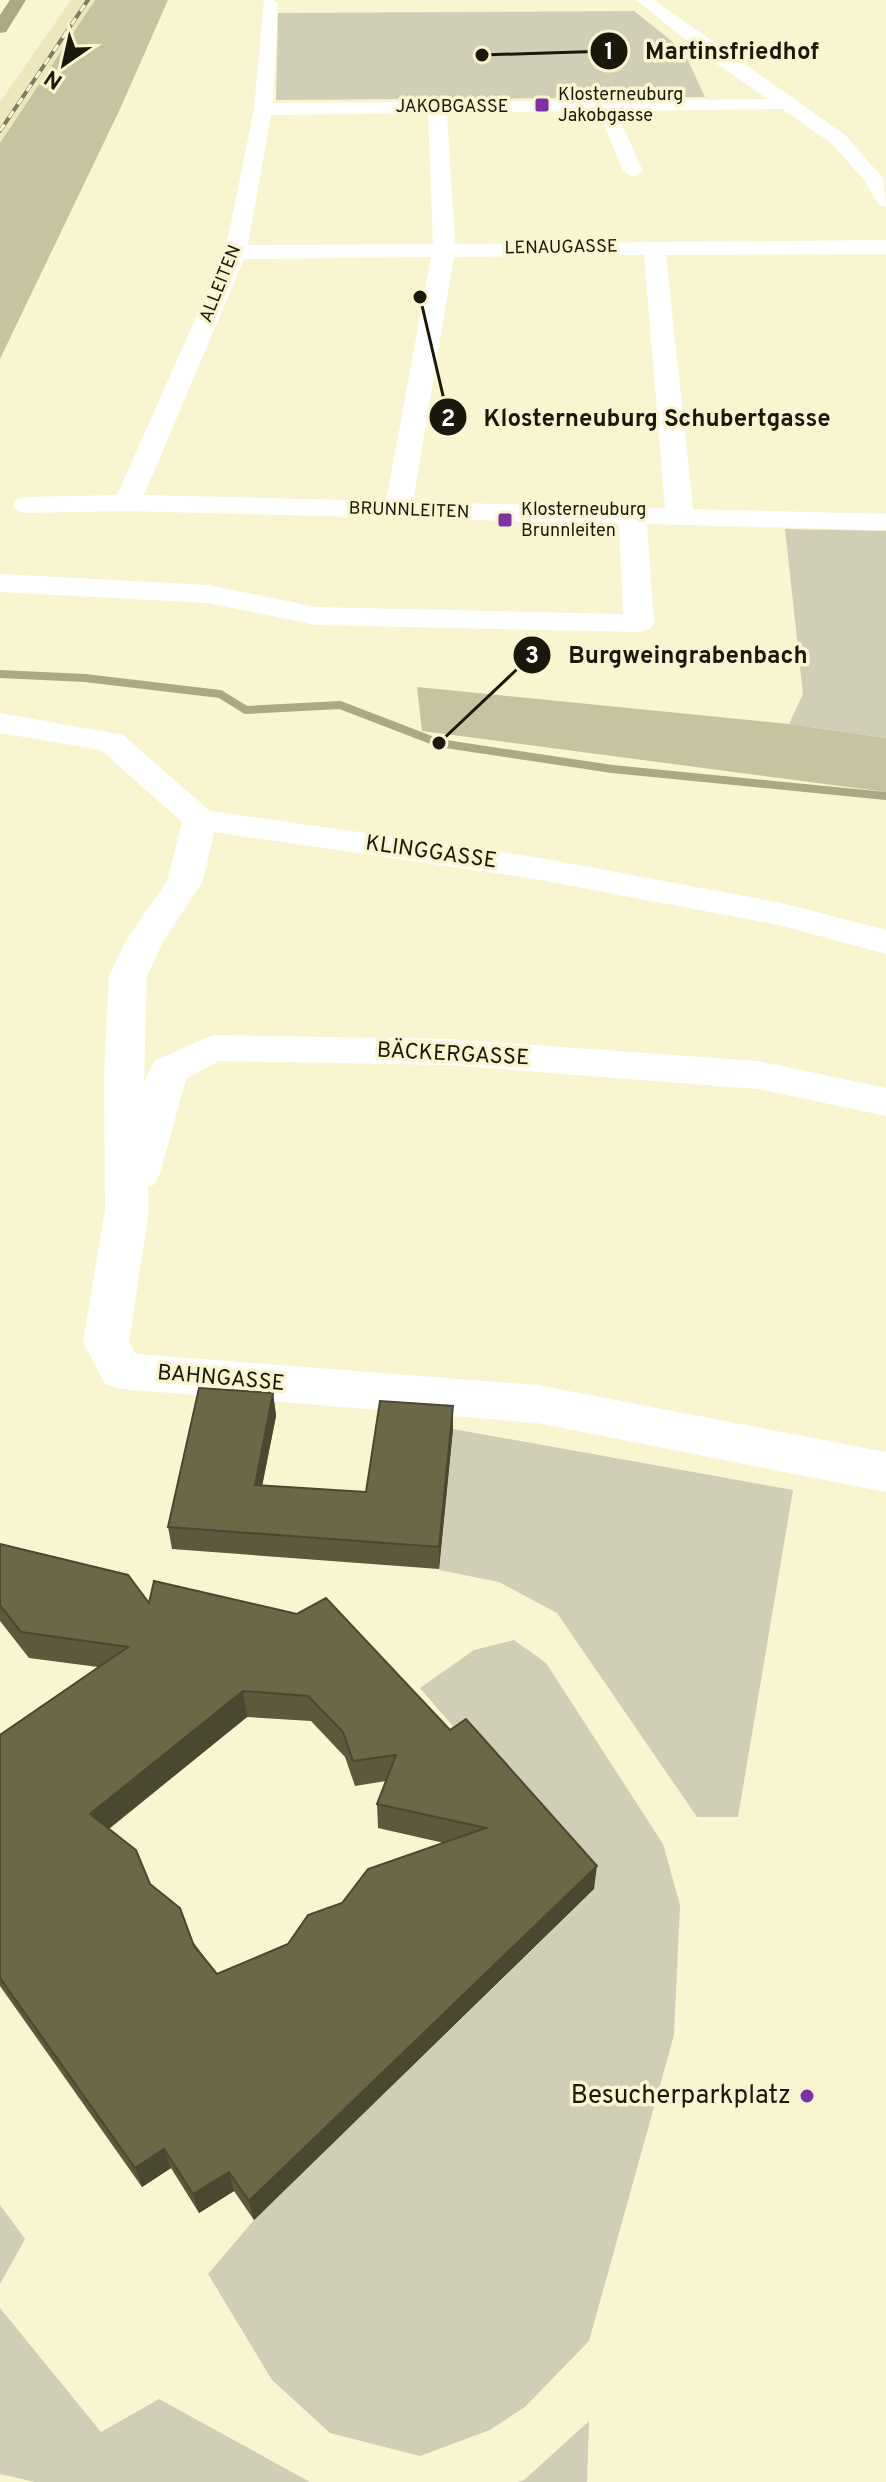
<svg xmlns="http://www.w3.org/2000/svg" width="886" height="2482" font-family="Overpass,sans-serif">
<rect width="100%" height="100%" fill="#f9f5d1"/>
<path fill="#ede8bc" d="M71 0H95L0 143V102Z"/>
<path fill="#d0ceb7" d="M634 11 683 50 705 97 276 100 278 13Z
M785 529 886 531V738L789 724 803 694Z
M453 1429 793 1490 738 1817H697L557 1613 499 1582 439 1570Z
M514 1640 546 1663 663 1844 680 1905 674 2035 589 2341 525 2407 490 2430 420 2456 330 2433 272 2380 208 2274 254 2220 594 1890 420 1688 474 1650Z
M0 2205 25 2239 0 2284Z
M0 2308 101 2432 159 2399 310 2482H35L0 2474Z
M589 2421 587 2482H518L524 2480Z"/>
<path fill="#c7c3a1" d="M95 0H168L120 109 0 359V143Z
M417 687 789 724 886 738V792L422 731Z"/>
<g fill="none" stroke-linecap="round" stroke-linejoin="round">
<path stroke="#aba886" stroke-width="8" d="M0 674 85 678 220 694 246 710 340 705 439 743 612 769 886 796"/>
<path fill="#aba886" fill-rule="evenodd" d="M10 0H26L6 32 0 33V15Z"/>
<path fill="#fff" fill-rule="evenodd" d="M264 0H274L278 4 273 103 791 99 793 103 784 109 616 111 643 171 633 177 623 171 598 111 447 113 455 244 886 240V254L666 255 693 509 886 514V530L647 524 654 623 650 629 639 632 316 625 209 603 0 592V574L209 585 316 607 623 614 619 524 127 511 27 513 17 511 13 505 17 499 27 497 117 495 225 252 254 109ZM428 113 433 244 248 245 271 115ZM644 255 665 508 413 502 454 257ZM431 257 386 501 144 495 244 259Z
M0 713 123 735 210 811 535 857 782 903 886 930V954L779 925 535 879 214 832 203 881 163 942 147 976 144 1083 154 1061 213 1035 448 1039 758 1061 886 1088V1116L758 1089 448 1065 219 1061 186 1079 160 1174 154 1185 148 1186 149 1210 129 1342 136 1354 537 1385 886 1452V1492L537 1423 122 1389 105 1384 83 1342 105 1210 104 1073 109 976 125 942 167 881 182 822 101 750 0 733Z"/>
<path fill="#fff" fill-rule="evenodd" d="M636 0H654L845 135 883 178 886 207 879 205 864 180 831 143 710 59Z"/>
<g stroke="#7d7a63" stroke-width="4">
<path id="rail" d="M0 131 88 0"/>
</g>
<use href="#rail" stroke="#f9f5d1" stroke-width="3" stroke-dasharray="8" stroke-linecap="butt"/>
</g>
<path fill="#5c593d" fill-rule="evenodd" d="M273 1393 276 1416 262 1485 366 1492 453 1406V1429L439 1569 172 1549 168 1527Z
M0 1544 149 1603 154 1581 594 1889 254 2220 234 2191 199 2213 171 2168 142 2187 0 1986V1735L98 1667 29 1658 0 1621ZM247 1717 311 1721 345 1757 355 1786 386 1781 377 1804 378 1828 444 1843 342 1903 288 1944 217 1974 109 1829Z"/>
<path fill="#4b4832" d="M273 1393 276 1416 258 1507 255 1485Z
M453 1406V1429L439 1569V1547Z
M243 1691 247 1717 97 1838 90 1814Z
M597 1866 594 1889 254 2220 249 2201Z
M164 2149 171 2168 142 2187 135 2168Z
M229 2172 234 2191 199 2213 193 2194Z"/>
<path fill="#6b6747" stroke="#4b4832" stroke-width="2" fill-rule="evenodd" d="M199 1388 273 1393 255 1485 366 1492 380 1401 453 1406 439 1547 168 1527Z
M0 1544 128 1575 149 1603 154 1581 297 1614 326 1598 450 1730 466 1719 597 1866 249 2201 229 2172 193 2194 164 2149 135 2168 0 1978V1735L128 1647 21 1632 0 1605ZM243 1691 308 1696 343 1732 353 1761 396 1755 377 1804 486 1828 368 1869 342 1903 308 1915 288 1944 217 1974 194 1946 180 1908 150 1884 136 1850 90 1814Z"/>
<g fill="#7d31a3" stroke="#f9f5d1" stroke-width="3">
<rect x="534" y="97" width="16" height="16" rx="4"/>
<rect x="497" y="512" width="16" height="16" rx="4"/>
<circle cx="807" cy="2096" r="8"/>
</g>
<g text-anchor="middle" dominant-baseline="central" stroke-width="7" stroke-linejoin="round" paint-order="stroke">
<g font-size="18" fill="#1a180b" stroke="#f9f5d1" text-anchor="start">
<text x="558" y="95">Klosterneuburg<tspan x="558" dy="21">Jakobgasse</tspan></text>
<text x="521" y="510">Klosterneuburg<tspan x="521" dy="21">Brunnleiten</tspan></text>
</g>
<g font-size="18" fill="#1a180b" stroke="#f9f5d1">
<text x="452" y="107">JAKOBGASSE</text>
<text transform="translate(561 248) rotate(-1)">LENAUGASSE</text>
<text transform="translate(221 284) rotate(-68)">ALLEITEN</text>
<text transform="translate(409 511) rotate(2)">BRUNNLEITEN</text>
</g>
<g font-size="22" fill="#1a180b" stroke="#f9f5d1">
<text transform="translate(431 853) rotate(8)">KLINGGASSE</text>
<text transform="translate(453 1055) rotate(3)">BÄCKERGASSE</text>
<text transform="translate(221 1379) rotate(5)">BAHNGASSE</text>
</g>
<g font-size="26" fill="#1a180b" stroke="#f9f5d1" text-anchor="end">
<text x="791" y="2096">Besucherparkplatz</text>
</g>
</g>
<path fill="none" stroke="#1a180b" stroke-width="3" d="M482 55L609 51M420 297L448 417M439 743L532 655"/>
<g fill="#1a180b" stroke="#f9f5d1" stroke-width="3">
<circle cx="482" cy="55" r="8"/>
<circle cx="420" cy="297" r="8"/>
<circle cx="439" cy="743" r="8"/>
<circle cx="609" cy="51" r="20"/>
<circle cx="448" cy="417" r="20"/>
<circle cx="532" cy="655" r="20"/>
</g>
<g font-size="24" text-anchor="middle" font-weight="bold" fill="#fff">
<text x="609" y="59">1</text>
<text x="448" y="426">2</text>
<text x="532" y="663">3</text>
</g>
<g font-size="24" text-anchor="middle" font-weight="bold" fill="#1a180b" stroke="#f9f5d1" stroke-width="7" stroke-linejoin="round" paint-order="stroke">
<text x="732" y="59">Martinsfriedhof</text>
<text x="657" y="426">Klosterneuburg Schubertgasse</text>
<text x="688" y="663">Burgweingrabenbach</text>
</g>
<g transform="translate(64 64) rotate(214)" stroke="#f9f5d1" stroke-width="6" paint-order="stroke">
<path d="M0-6L14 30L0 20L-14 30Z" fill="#1a180b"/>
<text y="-12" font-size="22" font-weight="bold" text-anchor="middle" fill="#1a180b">N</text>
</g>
</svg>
